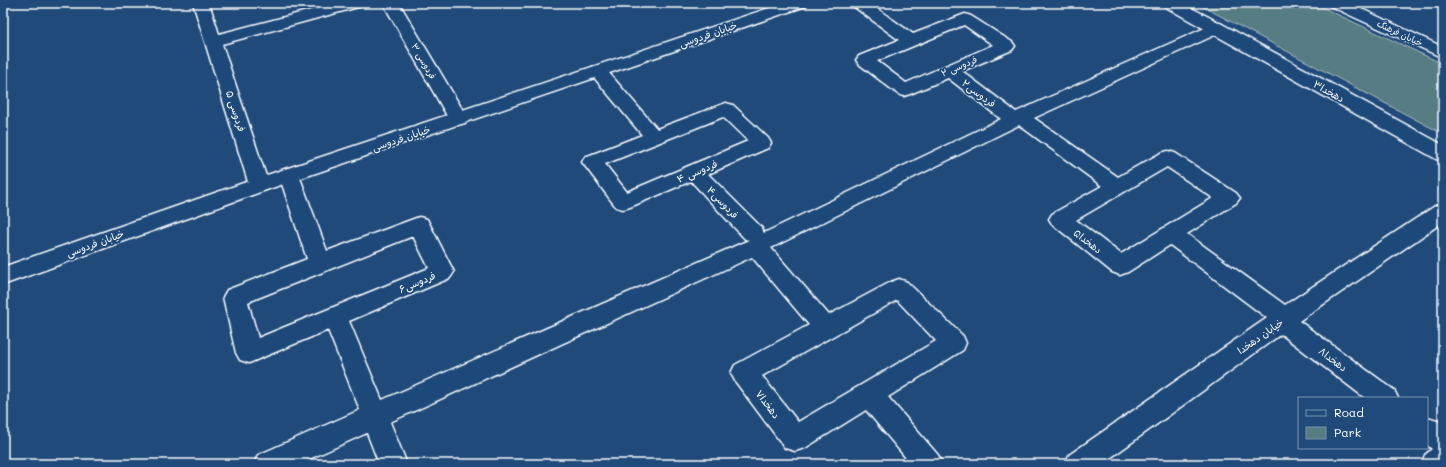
<svg xmlns="http://www.w3.org/2000/svg" width="1446" height="467" font-family="Mali,'Playpen Sans Arabic',sans-serif">
<rect width="100%" height="100%" fill="#1f4a7a"/>
<filter id="ink" filterUnits="userSpaceOnUse"><feTurbulence type="fractalNoise" baseFrequency=".025" numOctaves="2"/><feDisplacementMap in="SourceGraphic" scale="8" xChannelSelector="R" yChannelSelector="G"/><feConvolveMatrix kernelMatrix="1 2 1 2 8 2 1 2 1" color-interpolation-filters="sRGB"/></filter>
<g filter="url(#ink)">
<path fill="#577d83" stroke="#abbec1" d="M1196 3H1313L1443 64V134Z"/>
<g fill="none" stroke-linecap="round" stroke-linejoin="round">
<g stroke="#fff" stroke-width="3">
<path id="minor" d="M193 3H209L219 34 338 3H364L362 6 222 44 269 185 266 190 259 192 252 190 249 185Z
M383 3H399L468 119 465 123 458 125 451 123Z
M851 3H869L913 34 965 14 971 16 1012 42 1015 46 1012 50 962 71 1016 112 1216 23 1222 24 1443 145V161L1436 159 1215 35 1034 118 1118 177 1161 153 1168 151 1175 153 1236 193 1240 198 1236 203 1187 234 1285 305 1435 206 1443 203V222L1299 321 1394 390 1398 398H1365L1281 334 1102 464H1065L1069 455 1267 318 1170 245 1128 272 1120 275 1112 272 1052 224 1049 219 1052 214 1102 186 1019 125 771 248 829 315 891 282 899 279 907 282 963 336 966 343 963 350 888 397 938 455 942 464H911L866 410 805 448 795 451 785 448 735 381 731 373 735 365 809 325 752 257 390 422 407 464H379L367 433 298 464H254L258 455 360 410 328 330 249 363 240 360 236 353 223 297 227 290 307 259 279 175 282 170 289 168 296 170 299 175 327 251 419 217 427 219 454 272 450 278 349 321 382 400 749 240 745 239 691 181 630 207 623 209 616 207 582 162 585 157 642 135 592 75 589 71 592 67 598 66 604 67 657 129 726 103 733 105 768 138 771 143 768 148 708 174 761 227 764 233 1001 119 948 78 910 94 904 96 898 94 859 64 856 60 859 56 899 40 853 6ZM964 25 993 45 906 83 877 61ZM723 117 748 141 627 192 605 164ZM1167 167 1213 198 1121 254 1076 220ZM413 236 429 268 258 338 248 302ZM897 300 936 341 798 422 762 376Z
M1427 417 1437 420 1443 425V464H1421L1425 455 1432 449 1427 445Z"/>
</g>
<g stroke="#fff" stroke-width="3">
<path id="tertiary" d="M784 3H808L806 6 266 190 3 285V267L252 180Z
M1162 3H1182L1222 24 1224 28 1222 32 1216 33 1210 32 1164 6Z
M1328 3H1349L1443 47V58L1330 6Z"/>
</g>
<use href="#minor" fill="#1f4a7a" fill-rule="evenodd"/>
<use href="#tertiary" fill="#1f4a7a" fill-rule="evenodd"/>
</g>
</g>
<g text-anchor="middle" dominant-baseline="central" stroke-width="3.5" stroke-linejoin="round" paint-order="stroke">
<g font-size="9" fill="#fff" stroke="#1f4a7a">
<text transform="translate(1400 33) rotate(25)">خیابان فرهنگ</text>
<text transform="translate(424 61) rotate(60)">فردوسی ۳</text>
<text transform="translate(959 66) rotate(-23)">فردوسی ۲</text>
</g>
<g font-size="10" fill="#fff" stroke="#1f4a7a">
<text transform="translate(708 34) rotate(-19)">خیابان فردوسی</text>
<text transform="translate(1329 91) rotate(29)">دهخدا۳</text>
<text transform="translate(979 93) rotate(37)">فردوسی۲</text>
<text transform="translate(236 111) rotate(72)">فردوسی ۵</text>
<text transform="translate(401 138) rotate(-18)">خیابان فردوسی</text>
<text transform="translate(697 171) rotate(-23)">فردوسی ۴</text>
<text transform="translate(723 202) rotate(46)">فردوسی۴</text>
<text transform="translate(1088 241) rotate(38)">دهخدا۵</text>
<text transform="translate(95 243) rotate(-20)">خیابان فردوسی</text>
<text transform="translate(417 282) rotate(-23)">فردوسی۶</text>
<text transform="translate(1260 336) rotate(-35)">خیابان دهخدا</text>
<text transform="translate(1333 359) rotate(37)">دهخدا۸</text>
<text transform="translate(768 404) rotate(53)">دهخدا۷</text>
</g>
</g>
<rect width="1446" height="467" fill="none" stroke="#1f4a7a" stroke-width="16"/>
<rect x="8" y="8" width="1430" height="451" fill="none" stroke="#fff" stroke-width="1.5" filter="url(#ink)"/>
<rect x="1298" y="397" width="130" height="52" fill="#1f4a7a" stroke="#7992af"/>
<rect x="1306" y="410" width="20" height="6" fill="#1f4a7a" stroke="#7992af"/>
<text x="1334" y="417" font-size="12" fill="#ffffff">Road</text>
<rect x="1306" y="427" width="20" height="12" fill="#577d83" stroke="#7992af"/>
<text x="1334" y="437" font-size="12" fill="#ffffff">Park</text>
</svg>
